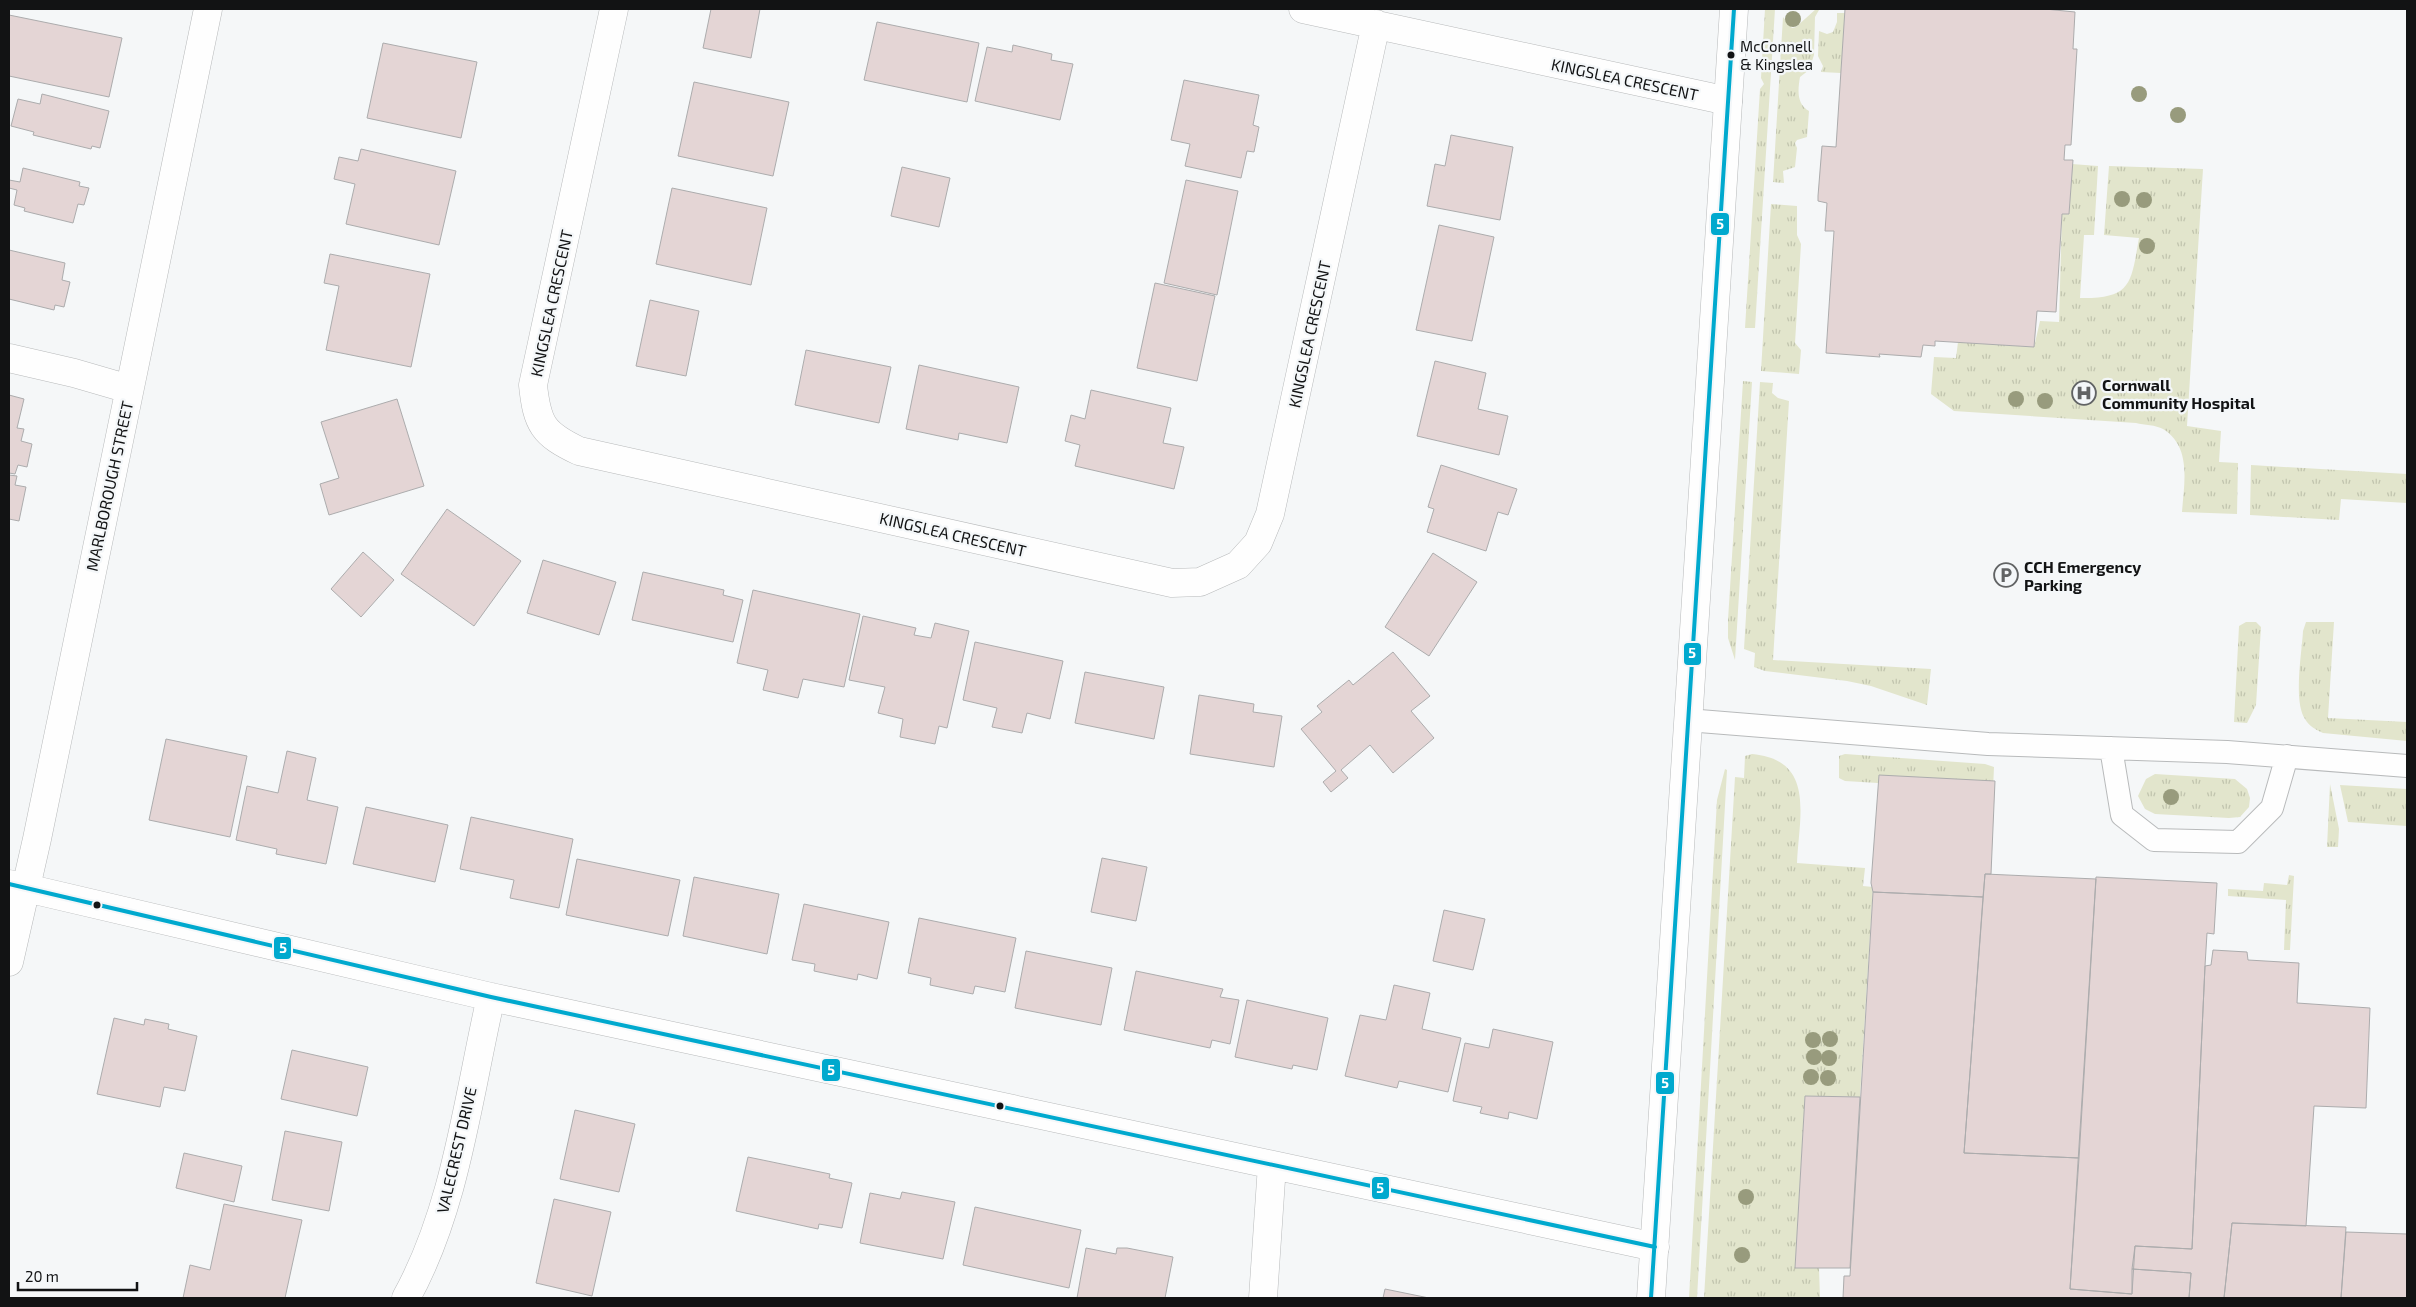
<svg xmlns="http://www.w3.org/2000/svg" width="2416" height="1307" font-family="'Exo 2',sans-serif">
<defs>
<pattern id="grass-tufts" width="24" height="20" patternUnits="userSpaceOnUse" patternTransform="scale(1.25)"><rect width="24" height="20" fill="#e2e5cc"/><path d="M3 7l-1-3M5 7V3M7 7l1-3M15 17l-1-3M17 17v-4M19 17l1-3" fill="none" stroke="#c1c4ae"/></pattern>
</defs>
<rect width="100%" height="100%" fill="#f5f7f8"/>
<path fill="url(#grass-tufts)" d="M1765 9H1775L1755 328H1745L1760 89 1764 84 1761 78Z
M1816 9H1822L1819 10 1815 17 1814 55 1809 70 1800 77C1798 89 1796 104 1809 111L1807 137 1797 140 1795 143 1797 148 1795 167 1783 171 1784 183 1773 182 1783 17 1792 28 1796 27Z
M1837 13H1845L1841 73 1821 72 1823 66 1818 56 1819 31 1827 34 1833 32 1837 22Z
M2072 164 2098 166 2094 235H2084L2080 298C2132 299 2131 283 2139 238L2104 235 2109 166 2203 169 2187 426 2221 431 2219 462 2238 463 2237 514 2182 512C2184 483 2192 447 2163 429 2156 425 2144 425 2136 423L1954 411 1931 394 1934 357 1956 358 1958 342 2034 347 2040 321 2059 322 2062 214H2069Z
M1771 204 1797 206V235L1801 244 1795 343 1801 350 1799 374 1761 371Z
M1743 381 1752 382 1735 660 1728 638V620Z
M1760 382 1773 383 1772 393 1778 398 1789 401 1773 660 1931 669 1927 705 1871 686 1847 681 1765 671 1754 667 1755 653 1744 649Z
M2251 465 2407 474V503L2341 499 2339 520 2250 515Z
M2246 622H2256L2261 627 2256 705 2247 723 2234 722 2239 626Z
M2306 622H2334L2328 718 2407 722V741L2323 733C2316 730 2309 726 2305 719 2293 701 2302 652 2303 631Z
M1752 754C1816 760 1799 816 1797 863L1865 868 1863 886 1873 887 1860 1097 1805 1096 1795 1267 1819 1268 1820 1298H1704L1735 777 1744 778 1745 756Z
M1845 754 1985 764 1994 767 1993 790 1845 781 1839 778V756Z
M1725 769 1727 770 1697 1298H1689L1717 800Z
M2155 774 2235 779 2247 789 2250 798 2249 807 2240 817 2229 818 2155 814 2145 809 2138 796 2146 779Z
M2330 784 2339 829 2338 847H2327Z
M2340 785 2407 789V826L2348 822Z
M2289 875 2294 876 2290 950H2284L2286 900 2228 896V889L2263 891 2264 883 2287 885Z"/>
<path fill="#e4d5d5" stroke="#acacad" d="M711 9H760L751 58 703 48Z
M1845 9H2045L2075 12 2073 49H2077L2071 145H2065L2064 160H2073L2069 214H2062L2056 312 2037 311 2034 347 1935 341V346L1923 345 1921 357 1879 354 1880 357 1826 353 1834 231H1825L1827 203 1818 201V196L1822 146 1836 147Z
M9 15 122 38 109 97 9 76Z
M877 22 979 43 967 102 864 80Z
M383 43 477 62 461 138 367 118Z
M1013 45 1052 54 1051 60 1073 64 1060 120 975 101 987 47 1012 52Z
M1184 80 1259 95 1253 125 1259 127 1254 152 1247 151 1241 178 1185 166 1190 144 1171 140Z
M694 82 789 102 773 176 678 156Z
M42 94 109 111 100 148 92 146 91 149 33 135 34 132 11 126 18 99 40 104Z
M1451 135 1513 147 1500 220 1427 206 1435 164 1445 166Z
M361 149 456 171 439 245 346 224 355 184 334 179 339 157 358 161Z
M902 167 950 178 939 227 891 216Z
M23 168 80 182 79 186 89 188 84 205 78 204 73 223 24 211 25 208 14 205 17 190 9 188V180L20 182Z
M1186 180 1238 191 1217 295 1164 283Z
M672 188 767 208 751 285 656 264Z
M1439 225 1494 237 1472 341 1416 330Z
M9 250 65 263 62 280 70 282 64 307 55 305 54 310 9 299Z
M330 254 430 274 411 367 326 350 339 286 324 283Z
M1155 283 1215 296 1197 381 1137 368Z
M650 300 699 311 686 376 636 366Z
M806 350 891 367 879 423 795 405Z
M1435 361 1486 373 1478 409 1508 416 1499 455 1417 436Z
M919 365 1019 387 1007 443 959 433 958 440 906 429Z
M1091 390 1171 408 1163 443 1184 447 1174 489 1075 466 1080 445 1065 441 1071 415 1085 419Z
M9 395 24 399 17 428 24 429 21 441 32 444 27 467 18 465 15 474 9 473Z
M397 399 424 486 329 515 320 484 339 478 321 422Z
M1441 465 1517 489 1508 515 1498 512 1486 551 1427 532 1434 509 1428 507Z
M9 475 17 476 15 485 26 487 19 521 9 519Z
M447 509 521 561 474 626 401 574Z
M363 552 394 580 361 617 331 589Z
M1433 553 1477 582 1429 656 1385 627Z
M543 560 616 582 599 635 527 613Z
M643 572 724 590 723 595 743 600 733 642 632 620Z
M753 590 860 614 844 687 803 679 798 698 763 690 768 670 737 663Z
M863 616 916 628 914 635 931 638 935 623 969 631 947 728 939 726 935 744 900 737 903 719 878 713 885 687 849 680Z
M975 642 1063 661 1050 719 1027 713 1022 733 992 727 997 708 963 700Z
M1393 652 1430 696 1411 711 1434 738 1393 773 1370 745 1341 770 1348 778 1331 792 1323 782 1336 771 1301 729 1322 712 1317 706 1349 680 1353 685Z
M1085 672 1164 687 1154 739 1075 723Z
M1199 695 1254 704 1253 712 1282 716 1274 767 1190 754Z
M166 739 247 756 230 837 149 820Z
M287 751 316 758 307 800 338 807 326 864 276 854 277 849 236 840 247 786 278 793Z
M1879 775 1995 781 1991 874H1985L1983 897 1873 892 1871 883Z
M366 807 448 825 435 882 353 864Z
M471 817 573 839 559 908 510 898 514 880 460 869Z
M1102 858 1147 867 1136 921 1091 912Z
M577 859 680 880 668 936 566 915Z
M1985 874 2096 879 2079 1158 1964 1153Z
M694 877 779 894 767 954 683 936Z
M2096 877 2217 883 2214 934 2207 933 2205 966 2192 1249 2135 1246 2132 1294 2070 1289Z
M1873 892 1983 897 1964 1153 2079 1158 2070 1289 2132 1294V1269L2191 1273 2189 1298H1843L1844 1276H1850Z
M804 904 889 922 877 979 858 974 857 980 814 971 815 964 792 960Z
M1444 910 1485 919 1473 970 1433 961Z
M919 918 1016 938 1005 992 975 986 973 994 930 985 931 978 908 973Z
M2213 950 2247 952 2248 960 2299 963 2297 1003 2370 1008 2366 1108 2314 1106 2306 1226 2232 1223 2224 1298H2189L2191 1273 2132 1269 2135 1246 2192 1249 2205 966 2211 965Z
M1026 951 1112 968 1101 1025 1015 1008Z
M1136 971 1223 989 1220 997 1239 1000 1230 1044 1212 1040 1210 1048 1124 1030Z
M1394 985 1430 993 1422 1029 1461 1038 1448 1092 1399 1081 1397 1088 1345 1076 1360 1015 1386 1020Z
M1247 1000 1328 1018 1317 1070 1293 1065 1292 1069 1235 1057Z
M114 1018 144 1025 145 1019 169 1024 168 1029 197 1036 185 1091 164 1087 160 1107 97 1094Z
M1493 1029 1553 1042 1537 1119 1509 1112 1508 1119 1480 1113 1482 1107 1453 1101 1465 1043 1489 1048Z
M292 1050 368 1067 357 1116 281 1099Z
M1805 1096 1860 1097 1850 1268H1795Z
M575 1110 635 1124 619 1192 560 1179Z
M285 1131 342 1142 329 1211 272 1200Z
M184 1153 242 1166 234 1202 176 1188Z
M748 1157 830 1174 829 1178 852 1183 842 1228 819 1224 818 1229 736 1211Z
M902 1192 955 1202 943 1259 860 1243 870 1193 900 1199Z
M554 1199 611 1212 592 1296 536 1283Z
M224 1204 302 1220 285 1298H183L190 1265 210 1270Z
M975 1207 1081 1230 1069 1288 963 1265Z
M2232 1223 2346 1227 2341 1298H2224Z
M2346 1232 2407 1234V1298H2341Z
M1086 1248 1116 1254 1117 1248H1127L1173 1257 1165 1298H1077Z
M1385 1289 1429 1298H1383Z"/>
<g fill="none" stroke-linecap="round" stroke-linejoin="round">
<g stroke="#b8babb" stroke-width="24">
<path id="service" d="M1687 720 1988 744 2227 752 2407 766
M2111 748 2122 815 2154 840 2238 842 2272 808 2287 756"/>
</g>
<g stroke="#b8babb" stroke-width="29">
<path id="minor" d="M614 9 533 385C537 424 543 434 579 451L1172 583 1200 582 1238 565 1258 543 1270 514 1376 24
M1303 9 1728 101
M9 358 74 373 129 389
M9 884 491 997 1655 1247
M9 962 37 839 208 9
M406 1298C456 1208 468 1097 491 997
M1263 1298 1272 1165"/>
</g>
<g stroke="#b8babb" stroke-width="29">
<path id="secondary" d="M1651 1298 1734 9"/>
</g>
<use href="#service" stroke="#fefefe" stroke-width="22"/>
<use href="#minor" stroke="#fefefe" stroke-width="28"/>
<use href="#secondary" stroke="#fefefe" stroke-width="28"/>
<g stroke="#f4f7f9" stroke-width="8">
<path id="bus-1" d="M9 884 491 997 1655 1247
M1651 1298 1734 9"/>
</g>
<use href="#bus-1" stroke="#00a9ce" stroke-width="4"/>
</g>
<g fill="#989b7d">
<circle cx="1793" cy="19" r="8"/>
<circle cx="2139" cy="94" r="8"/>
<circle cx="2178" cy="115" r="8"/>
<circle cx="2122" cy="199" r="8"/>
<circle cx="2144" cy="200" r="8"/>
<circle cx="2147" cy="246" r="8"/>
<circle cx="2016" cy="399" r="8"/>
<circle cx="2045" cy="401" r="8"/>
<circle cx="2171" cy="797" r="8"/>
<circle cx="1830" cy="1039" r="8"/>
<circle cx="1813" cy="1040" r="8"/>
<circle cx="1814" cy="1057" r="8"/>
<circle cx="1829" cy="1058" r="8"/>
<circle cx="1811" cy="1077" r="8"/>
<circle cx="1828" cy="1078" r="8"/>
<circle cx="1746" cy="1197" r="8"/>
<circle cx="1742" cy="1255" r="8"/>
</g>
<defs>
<g id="hospital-ring" transform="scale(1.25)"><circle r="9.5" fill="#f4f7f9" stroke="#616364" stroke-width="1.5"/><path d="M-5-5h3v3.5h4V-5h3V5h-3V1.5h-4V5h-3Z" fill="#616364"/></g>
<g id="parking-ring" transform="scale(1.25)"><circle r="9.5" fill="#f4f7f9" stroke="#616364" stroke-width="1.5"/><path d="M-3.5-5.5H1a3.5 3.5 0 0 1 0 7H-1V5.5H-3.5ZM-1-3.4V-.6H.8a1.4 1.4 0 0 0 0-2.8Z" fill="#616364"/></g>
</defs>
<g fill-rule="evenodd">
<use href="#hospital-ring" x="2084" y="393"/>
<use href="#parking-ring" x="2006" y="575"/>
</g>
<g fill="#121314" stroke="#f4f7f9" stroke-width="2">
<circle cx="1731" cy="55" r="4.5"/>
<circle cx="97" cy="905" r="4.5"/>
<circle cx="1000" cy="1106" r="4.5"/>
</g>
<g text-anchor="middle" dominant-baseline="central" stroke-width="4.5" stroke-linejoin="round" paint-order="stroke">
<g font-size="15" fill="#121314" stroke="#f4f7f9" text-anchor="start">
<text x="1740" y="46">McConnell<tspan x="1740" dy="18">&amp; Kingslea</tspan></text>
</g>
<g font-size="16" fill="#121314" stroke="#f4f7f9">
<text transform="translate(1625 79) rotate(12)">KINGSLEA CRESCENT</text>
<text transform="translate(551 303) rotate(-78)">KINGSLEA CRESCENT</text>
<text transform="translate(1309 334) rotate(-78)">KINGSLEA CRESCENT</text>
<text transform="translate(109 486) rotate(-78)">MARLBOROUGH STREET</text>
<text transform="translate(953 534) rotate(13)">KINGSLEA CRESCENT</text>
<text transform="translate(456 1150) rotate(-77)">VALECREST DRIVE</text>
</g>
<g font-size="16" font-weight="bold" fill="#121314" stroke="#f4f7f9" text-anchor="start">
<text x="2102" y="384">Cornwall<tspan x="2102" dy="18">Community Hospital</tspan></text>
<text x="2024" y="566">CCH Emergency<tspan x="2024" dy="18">Parking</tspan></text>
</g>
</g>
<g stroke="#f4f7f9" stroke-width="2">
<rect x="1710" y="212" width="20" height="24" rx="5" fill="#00a9ce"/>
<rect x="1683" y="642" width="19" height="24" rx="5" fill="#00a9ce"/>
<rect x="273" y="936" width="19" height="24" rx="5" fill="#00a9ce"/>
<rect x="821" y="1058" width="20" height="24" rx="5" fill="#00a9ce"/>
<rect x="1655" y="1071" width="20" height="24" rx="5" fill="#00a9ce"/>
<rect x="1371" y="1176" width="19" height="24" rx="5" fill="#00a9ce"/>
</g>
<g font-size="14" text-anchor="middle" font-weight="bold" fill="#fff">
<text x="1720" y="229">5</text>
<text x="1692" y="658">5</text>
<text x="283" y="953">5</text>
<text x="831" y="1075">5</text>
<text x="1665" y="1088">5</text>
<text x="1380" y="1193">5</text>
</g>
<rect width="2416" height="1307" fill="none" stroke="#121314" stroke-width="20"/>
<path d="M18 1282v8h119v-8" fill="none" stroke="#121314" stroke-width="2.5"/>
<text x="25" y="1282" font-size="15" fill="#121314" stroke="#f4f7f9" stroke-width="4" paint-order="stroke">20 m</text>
</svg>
